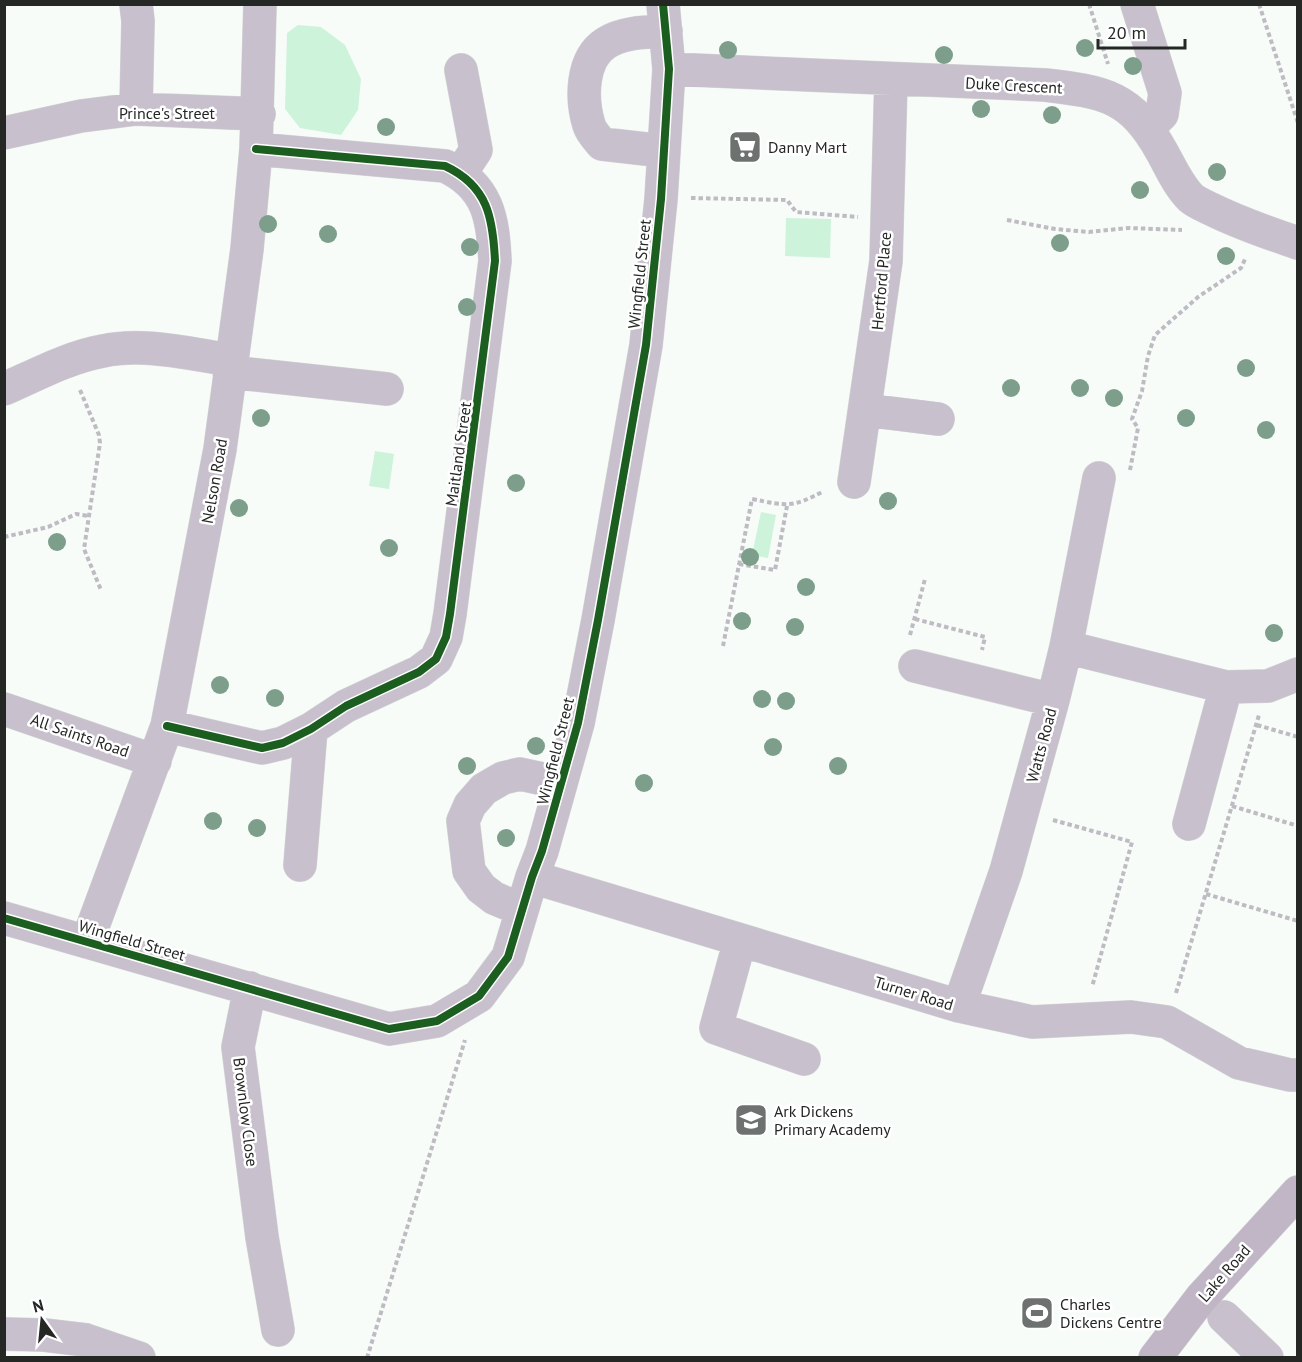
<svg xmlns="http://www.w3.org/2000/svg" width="1302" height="1362" font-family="'PT Sans',sans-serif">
<rect width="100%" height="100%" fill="#f7fcf9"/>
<path fill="#cdf3da" d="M298 25 321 27 345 45 361 79 358 110 341 135 300 128 285 109 287 33Z
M786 218 831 219 830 258 785 256Z
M375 451 394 454 389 489 369 486Z
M761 512 776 515 768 558 752 555Z"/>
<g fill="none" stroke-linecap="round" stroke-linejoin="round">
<g stroke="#d6d9d7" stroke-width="34">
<path id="minor" d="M1137 4 1165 93 1162 114 1148 128
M669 69 1045 85C1105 92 1131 96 1162 152 1171 168 1178 185 1191 198 1197 203 1205 206 1211 209 1239 223 1268 233 1298 243
M136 109 138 21 136 4
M4 133 81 116 136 109 259 114
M663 151 602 144C597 138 591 132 589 125 581 99 581 59 606 43 623 32 647 32 666 31
M461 173 476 150 461 70
M229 372 387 389
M4 389C36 375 69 357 103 351 145 342 189 354 231 360
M865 410 938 419
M854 482 886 261 891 79
M1066 647 1226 687 1268 686 1298 674
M915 666 1053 700
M4 709 155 761
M167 726 262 748 283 743 311 729 346 706 419 672 436 659 446 637 450 614 495 261C493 218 488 186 445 166L256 149
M1189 824 1226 687
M300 865 311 729
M532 877 959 1006 1032 1022 1131 1017 1167 1022 1239 1063 1290 1075H1298
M522 910 494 898 481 888 469 871 463 821 470 805 484 789 503 778 520 774 561 783
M4 918 389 1029 437 1021 479 996 508 957 532 877 542 851 578 723 598 620 646 345 661 199 669 69 663 4
M740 940 716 1028 804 1059
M87 942 167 726 220 449 247 249 256 149 260 4
M250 988 238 1047 262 1237 278 1330
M959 1006 1006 871 1053 700 1066 647 1099 478
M1224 1317 1267 1358
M4 1334 44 1335 86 1340 139 1358"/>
</g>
<g stroke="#d6d9d7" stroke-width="34">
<path id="major" d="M1155 1358 1201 1298 1298 1192"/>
</g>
<path stroke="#bfbbc3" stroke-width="4" stroke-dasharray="4.5 3" stroke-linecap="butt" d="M1089 4 1108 64
M1259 4 1298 123
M691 198 787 200 796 212 858 217
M1007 220 1055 229 1089 232 1129 228 1182 230
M80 390 99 435 100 443 84 549 101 590
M1130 470 1138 428 1132 419 1142 391 1148 356 1155 335 1198 297 1241 268 1246 257
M4 537 48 527 76 514 89 516
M739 564 775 570 787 506
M915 619 985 637 982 650
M910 635 925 579
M723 646 752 499C787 506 792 508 824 491
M1257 725 1298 737
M1232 806 1298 826
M1053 820 1132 842 1092 987
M1206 894 1298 921
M1176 993 1259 715
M367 1358 465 1040"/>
<use href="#minor" stroke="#c8c0cd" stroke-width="33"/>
<use href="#major" stroke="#c0b6c6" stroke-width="33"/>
<g stroke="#fff" stroke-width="11">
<path id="cycleway" d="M167 726 262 748 283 743 311 729 346 706 419 672 436 659 446 637 450 614 495 261C493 218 488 186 445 166L256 149
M4 918 389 1029 437 1021 479 996 508 957 532 877 542 851 578 723 598 620 646 345 661 199 669 69 663 4"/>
</g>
<use href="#cycleway" stroke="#1b5e20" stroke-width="8"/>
</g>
<g fill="#7c9e8b">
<circle cx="1085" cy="48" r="9"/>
<circle cx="728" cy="50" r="9"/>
<circle cx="944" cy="55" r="9"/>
<circle cx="1133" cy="66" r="9"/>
<circle cx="981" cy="109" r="9"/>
<circle cx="1052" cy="115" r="9"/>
<circle cx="386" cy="127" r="9"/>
<circle cx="1217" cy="172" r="9"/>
<circle cx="1140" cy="190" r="9"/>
<circle cx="268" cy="224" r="9"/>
<circle cx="328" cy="234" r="9"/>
<circle cx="1060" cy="243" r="9"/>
<circle cx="470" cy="247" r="9"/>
<circle cx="1226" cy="256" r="9"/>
<circle cx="467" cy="307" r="9"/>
<circle cx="1246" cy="368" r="9"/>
<circle cx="1011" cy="388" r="9"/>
<circle cx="1080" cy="388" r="9"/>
<circle cx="1114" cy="398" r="9"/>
<circle cx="261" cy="418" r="9"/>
<circle cx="1186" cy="418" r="9"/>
<circle cx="1266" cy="430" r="9"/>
<circle cx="516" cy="483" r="9"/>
<circle cx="888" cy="501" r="9"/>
<circle cx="239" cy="508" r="9"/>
<circle cx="57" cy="542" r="9"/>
<circle cx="389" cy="548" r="9"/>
<circle cx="750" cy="557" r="9"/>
<circle cx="806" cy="587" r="9"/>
<circle cx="742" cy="621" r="9"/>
<circle cx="795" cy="627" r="9"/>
<circle cx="1274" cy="633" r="9"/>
<circle cx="220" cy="685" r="9"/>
<circle cx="275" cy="698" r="9"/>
<circle cx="762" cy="699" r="9"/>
<circle cx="786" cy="701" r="9"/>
<circle cx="536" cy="746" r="9"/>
<circle cx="773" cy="747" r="9"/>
<circle cx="467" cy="766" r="9"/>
<circle cx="838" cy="766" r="9"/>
<circle cx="644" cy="783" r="9"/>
<circle cx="213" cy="821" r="9"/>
<circle cx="257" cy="828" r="9"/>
<circle cx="506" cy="838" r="9"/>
</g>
<defs>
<g id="supermarket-square" transform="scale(1.725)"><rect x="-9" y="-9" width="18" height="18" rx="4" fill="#6e726f" stroke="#fff"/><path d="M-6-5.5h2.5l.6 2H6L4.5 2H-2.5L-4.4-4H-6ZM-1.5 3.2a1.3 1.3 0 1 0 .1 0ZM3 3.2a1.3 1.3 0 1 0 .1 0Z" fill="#fff"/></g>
<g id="school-square" transform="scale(1.725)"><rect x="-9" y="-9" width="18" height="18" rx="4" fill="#6e726f" stroke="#fff"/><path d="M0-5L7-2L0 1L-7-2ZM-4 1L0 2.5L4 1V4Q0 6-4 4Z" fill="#fff"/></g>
<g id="stadium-square" transform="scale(1.725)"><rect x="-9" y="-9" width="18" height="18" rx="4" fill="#6e726f" stroke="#fff"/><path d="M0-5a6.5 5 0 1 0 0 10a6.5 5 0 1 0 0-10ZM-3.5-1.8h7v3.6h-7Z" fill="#fff"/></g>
</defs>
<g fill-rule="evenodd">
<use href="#supermarket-square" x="745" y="147"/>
<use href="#school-square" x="751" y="1120"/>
<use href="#stadium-square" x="1037" y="1313"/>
</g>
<g text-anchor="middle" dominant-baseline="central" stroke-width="5" stroke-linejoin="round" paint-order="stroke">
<g font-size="16" fill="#252725" stroke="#fff">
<text transform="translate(1014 85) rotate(3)">Duke Crescent</text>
<text x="167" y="113">Prince's Street</text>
<text transform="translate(639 274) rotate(-84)">Wingfield Street</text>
<text transform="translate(881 281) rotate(-85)">Hertford Place</text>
<text transform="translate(458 454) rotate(-82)">Maitland Street</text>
<text transform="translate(214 481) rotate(-80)">Nelson Road</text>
<text transform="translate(80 735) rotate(19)">All Saints Road</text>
<text transform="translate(1041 745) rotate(-75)">Watts Road</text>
<text transform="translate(555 751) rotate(-76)">Wingfield Street</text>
<text transform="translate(132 940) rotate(16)">Wingfield Street</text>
<text transform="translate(914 993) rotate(17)">Turner Road</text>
<text transform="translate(246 1112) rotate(83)">Brownlow Close</text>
<text transform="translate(1224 1273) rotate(-49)">Lake Road</text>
</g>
<g font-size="16" fill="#252725" stroke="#fff" text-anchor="start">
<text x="768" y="147">Danny Mart</text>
<text x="774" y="1111">Ark Dickens<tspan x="774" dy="18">Primary Academy</tspan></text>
<text x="1060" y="1304">Charles<tspan x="1060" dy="18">Dickens Centre</tspan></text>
</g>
</g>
<rect width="1302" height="1362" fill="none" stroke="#252725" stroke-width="12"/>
<g transform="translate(42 1320) rotate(345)" stroke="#ffffff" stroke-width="4.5" paint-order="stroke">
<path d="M0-4.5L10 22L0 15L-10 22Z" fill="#252725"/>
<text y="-9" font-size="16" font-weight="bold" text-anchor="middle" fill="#252725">N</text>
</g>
<path d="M1098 39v9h87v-9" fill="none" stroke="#252725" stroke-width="3"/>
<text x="1107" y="39" font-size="18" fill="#252725" stroke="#ffffff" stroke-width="4.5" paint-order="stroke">20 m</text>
</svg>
